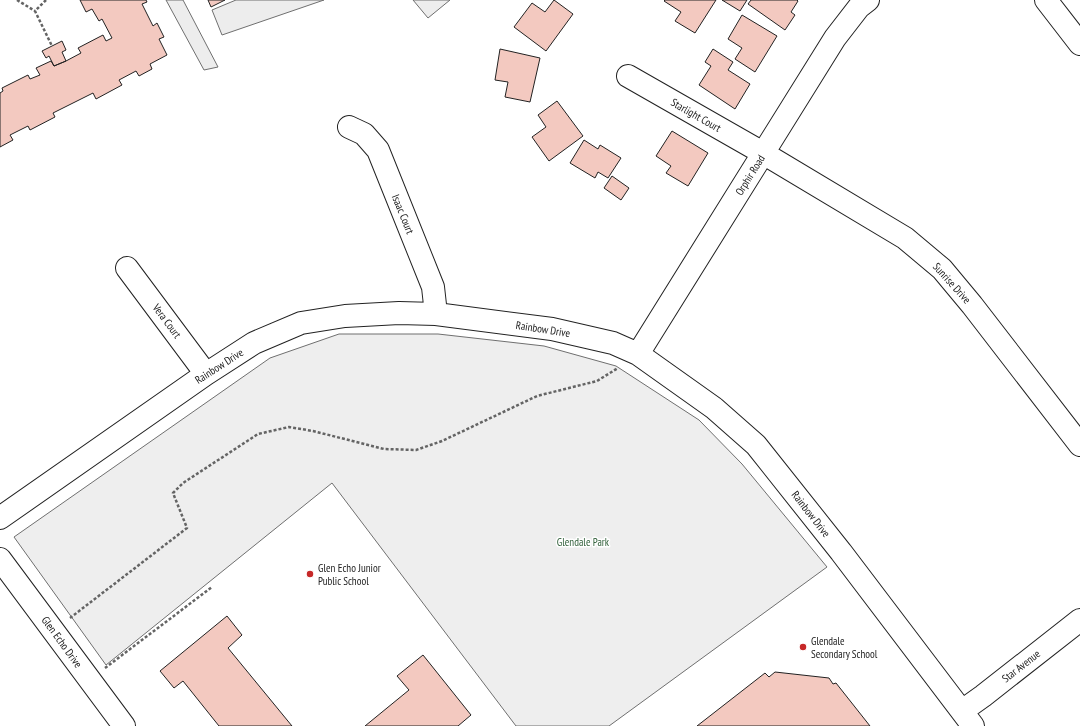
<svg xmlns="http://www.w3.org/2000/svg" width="1080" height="726" font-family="'PT Sans Narrow',sans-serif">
<rect width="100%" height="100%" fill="#fff"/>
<path fill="#eee" stroke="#6f6f6f" d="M339 334H438L544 346 616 366 699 420 742 464 827 567 609 726H516L332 483 106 665 14 537 270 358Z"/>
<path fill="#ededed" stroke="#6f6f6f" d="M166 0H183L218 67 204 70Z
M236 0H324L222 35 212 10Z
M413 0H450L428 18Z"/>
<path fill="#f3c9c0" stroke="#222" d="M80 0H146L147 2 142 4 153 26 157 23 164 37 159 39 167 55 150 64 152 69 139 76 136 71 119 80 122 85 96 99 93 93 53 113 55 117 30 130 28 126 10 135 13 140 0 147V93L3 91 2 88 28 75 30 79 40 75 36 68 51 61 54 66 66 61 81 53 78 48 103 35 106 41 112 38 102 19 99 21 92 9 86 12Z
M208 0H225L211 7Z
M554 0 573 14 546 51 514 27 532 3 545 12Z
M665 0H716L695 33 675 21 681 12 664 1Z
M722 0H747L740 11Z
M751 0H797L798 1 791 12 795 15 785 30 748 4Z
M742 15 777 36 755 72 735 59 742 48 728 39Z
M62 41 66 50 62 52 66 61 54 66 49 56 46 58 42 51Z
M500 49 540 58 530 102 505 97 508 82 495 80Z
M713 49 733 62 728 70 750 84 735 109 699 85 711 66 705 62Z
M557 101 583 136 549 161 532 137 546 127 538 115Z
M672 131 708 153 688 186 666 173 671 166 656 156Z
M584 140 598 149 600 145 621 158 608 178 598 172 595 178 570 163Z
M612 176 629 188 621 200 604 188Z
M227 616 242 635 228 648 292 726H219L183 681 174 688 160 671Z
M423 655 471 715 458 726H365L409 690 397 676Z
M775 672 829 678 833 684 836 683 870 726H697L765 673 769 677Z"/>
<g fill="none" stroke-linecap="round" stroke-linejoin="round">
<g stroke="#222" stroke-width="24">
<path id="minor" d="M1046 0 1080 44
M628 76 763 153 905 238 942 269 972 305 1080 445
M349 127 364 134 378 150 433 287 436 314
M127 268 206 374
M638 354 835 38 859 7 868 0
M0 518 206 374 254 343 301 323 345 316 399 313 436 314 552 329 613 343 638 354 714 408 756 445 841 552 973 726
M0 559 124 726
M962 711 983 696 1080 620"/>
</g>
<path stroke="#646464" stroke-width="2.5" stroke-dasharray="3 2" stroke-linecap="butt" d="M17 0 35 11
M46 0 35 11 52 46
M70 618 187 528 173 493 183 483 258 434 289 427 313 431 384 449 416 450 442 441 537 396 597 381 618 368
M105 668 212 587"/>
<use href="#minor" stroke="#fff" stroke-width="22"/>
</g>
<g fill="#c62828" stroke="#fff" stroke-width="1.5">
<circle cx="310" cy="574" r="4"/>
<circle cx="803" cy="647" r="4"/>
</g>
<g text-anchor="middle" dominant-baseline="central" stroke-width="3" stroke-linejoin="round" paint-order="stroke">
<g font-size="11" fill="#222" stroke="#fff">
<text transform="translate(696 115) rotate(30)">Starlight Court</text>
<text transform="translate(750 175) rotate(-58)">Orphir Road</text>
<text transform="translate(403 214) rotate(68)">Isaac Court</text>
<text transform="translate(952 283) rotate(48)">Sunrise Drive</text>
<text transform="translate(167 321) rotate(53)">Vera Court</text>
<text transform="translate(543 329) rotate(9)">Rainbow Drive</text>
<text transform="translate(219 366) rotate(-33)">Rainbow Drive</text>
<text transform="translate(811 514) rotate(52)">Rainbow Drive</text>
<text transform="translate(62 642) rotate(54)">Glen Echo Drive</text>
<text transform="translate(1021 666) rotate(-38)">Star Avenue</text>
</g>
<g font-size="11" fill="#2f5e38" stroke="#fff">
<text x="583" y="542">Glendale Park</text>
</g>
<g font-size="11" fill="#222" stroke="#fff" text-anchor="start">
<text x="318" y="568">Glen Echo Junior<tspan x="318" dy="13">Public School</tspan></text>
<text x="811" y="641">Glendale<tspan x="811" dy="13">Secondary School</tspan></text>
</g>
</g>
</svg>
